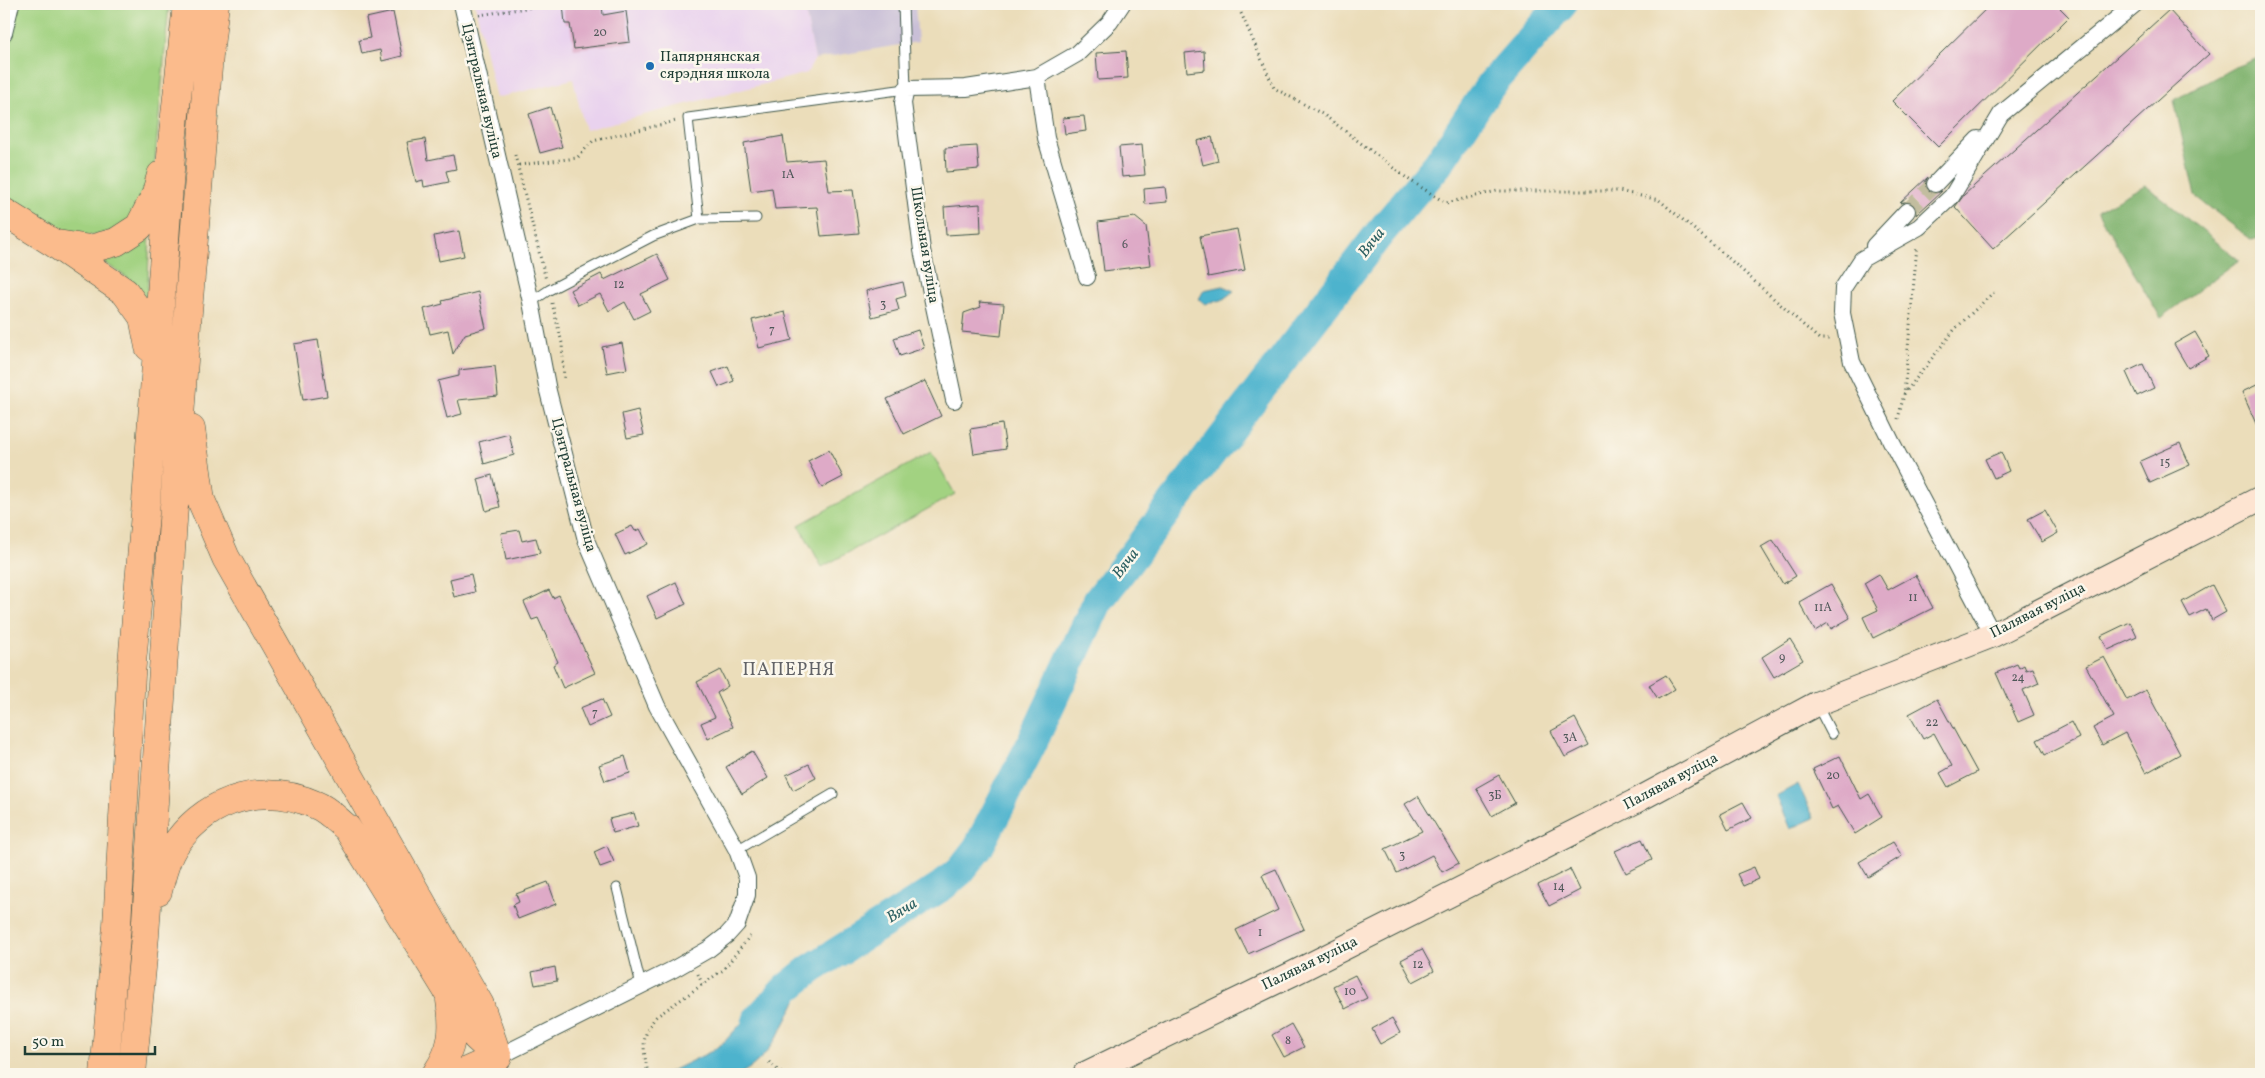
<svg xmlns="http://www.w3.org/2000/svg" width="2265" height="1078" font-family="Vollkorn,serif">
<rect width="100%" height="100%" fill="#fbf7ec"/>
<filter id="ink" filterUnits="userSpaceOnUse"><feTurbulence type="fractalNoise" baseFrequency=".02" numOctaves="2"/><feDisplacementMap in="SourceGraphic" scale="10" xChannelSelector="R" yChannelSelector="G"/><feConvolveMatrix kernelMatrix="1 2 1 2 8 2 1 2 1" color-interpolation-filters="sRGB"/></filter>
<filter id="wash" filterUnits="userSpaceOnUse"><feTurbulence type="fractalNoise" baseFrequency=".0096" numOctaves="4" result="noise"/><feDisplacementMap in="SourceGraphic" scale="20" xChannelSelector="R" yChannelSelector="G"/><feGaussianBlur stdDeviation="1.12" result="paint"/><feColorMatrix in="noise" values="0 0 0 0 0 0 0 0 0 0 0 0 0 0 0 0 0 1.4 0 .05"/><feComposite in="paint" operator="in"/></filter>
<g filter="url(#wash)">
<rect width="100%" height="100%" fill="#ebddba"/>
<path fill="#e9d2ee" d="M475 4H804L815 59 807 73 585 130 573 79 496 98Z"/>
<path fill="#c9bfd7" d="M804 4H915L918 42 815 59Z"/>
<path fill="#a2d281" stroke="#60885a" d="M18 4H169L154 171 126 229 74 238 54 229 4 197V66Z
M150 231 147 300 129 279 96 257Z
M931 452 955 494 822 567 799 525Z"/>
<path fill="#81b46f" stroke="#507852" d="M2261 57V237L2252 240 2195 196 2174 100 2235 67Z
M2145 185 2239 260 2161 318 2097 211Z"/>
<path fill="#4eb3cd" stroke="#367880" d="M1223 286 1234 291 1222 300 1205 304 1199 299 1204 290Z
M1798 784 1814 818 1790 829 1776 796Z
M811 969C794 1002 775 1059 739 1074H665L712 1051 725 1041 762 1001 787 988Z"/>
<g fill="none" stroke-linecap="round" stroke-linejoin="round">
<path stroke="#4eb3cd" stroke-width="31" d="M757 1020 787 988 811 969 942 886 960 871 978 848 1031 745 1098 601 1379 234 1438 164 1490 86 1562 4"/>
</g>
<g id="blocks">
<path fill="#deaac7" d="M563 4H602L603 15 626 11 630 42 574 49 570 24H565Z
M1991 4H2056L2069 17 1938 147 1892 101Z
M2169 10 2209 54 1993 249 1955 207 1964 195Z
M393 12 402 56 382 61 380 50 362 54 359 40 370 38 366 18Z
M1126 51 1128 78 1098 80 1096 53Z
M1204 51 1205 70 1187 72 1185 53Z
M550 107 562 147 540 153 529 114Z
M1084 116 1086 131 1065 134 1063 118Z
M783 136 787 162 824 159 829 191 853 190 859 233 821 236 817 207 775 209 772 188 751 191 744 143Z
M1212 137 1218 161 1203 165 1197 141Z
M425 139 428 160 453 155 456 169 446 171 449 182 424 187 423 180 416 182 407 142Z
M1142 145 1145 175 1122 177 1119 147Z
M977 146 979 169 946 172 945 148Z
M1928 177 1925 182 1928 191 1933 194 1942 191 1916 215 1917 209 1913 203 1909 201 1900 203Z
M1165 187 1167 202 1145 204 1144 189Z
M980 204 981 233 946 235 944 207Z
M1135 217 1146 226 1151 265 1104 271 1098 222Z
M1237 229 1245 270 1208 277 1200 236Z
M459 231 464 256 439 261 434 236Z
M657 254 670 280 641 294 650 311 634 319 625 302 609 311 600 294 578 305 570 290 601 274 604 280Z
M903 282 906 296 896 299 899 310 872 317 866 291Z
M478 292 486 328 465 334 453 354 448 330 430 334 424 309 443 304 442 301Z
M979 302 1004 304 1001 336 962 332 964 313 981 307Z
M785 312 792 340 759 348 752 320Z
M918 330 924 348 900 356 894 338Z
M2195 332 2209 356 2188 368 2174 344Z
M318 340 327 396 303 400 294 344Z
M622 343 627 369 607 373 602 347Z
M2143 364 2154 388 2137 396 2126 372Z
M495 366 498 396 458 400 462 414 447 418 438 381 459 376V370Z
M728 366 734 381 719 387 712 372Z
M925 381 941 416 904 434 887 399Z
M2261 383V435L2242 392Z
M638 410 644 435 627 438 622 414Z
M1002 424 1006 449 974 454 970 429Z
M509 434 514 455 484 464 479 442Z
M2180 443 2190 465 2150 483 2140 461Z
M829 450 843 477 822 488 808 461Z
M2001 452 2009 471 1994 478 1985 459Z
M492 475 500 507 486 511 478 479Z
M2045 510 2058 533 2042 542 2028 519Z
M632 526 635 531 640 529 648 544 625 555 615 534Z
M519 530 522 541 536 538 540 553 506 560 501 533Z
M1773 540 1796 576 1783 584 1761 547Z
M471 574 475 592 454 597 450 579Z
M1879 574 1888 590 1916 575 1933 608 1873 638 1863 617 1878 610 1864 583Z
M676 582 686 604 657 618 647 596Z
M1831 584 1850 618 1831 629 1828 623 1815 631 1799 602Z
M2212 585 2226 612 2212 620 2206 609 2190 617 2182 602Z
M549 590 553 598 559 595 595 673 563 688 553 665 558 662 538 618 532 620 524 602Z
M2130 622 2137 637 2108 650 2101 636Z
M1790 639 1803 660 1774 677 1762 657Z
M2104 657 2127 700 2146 690 2180 754 2146 773 2125 733 2102 745 2093 728 2114 717 2086 666Z
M2017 664 2019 668 2024 665 2026 670 2033 668 2039 683 2023 690 2034 715 2018 722 1996 673Z
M720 670 728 686 717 693 733 727 708 739 701 723 715 717 697 682Z
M1666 675 1675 689 1658 699 1649 685Z
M602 699 610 717 588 727 580 708Z
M1937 699 1977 772 1948 787 1940 773 1952 766 1934 733 1923 739 1909 714Z
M1575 718 1589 745 1565 757 1551 731Z
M2071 722 2079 738 2045 755 2037 740Z
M752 751 768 778 742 794 726 767Z
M625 756 630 773 605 781 599 765Z
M1840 756 1861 799 1869 794 1882 817 1855 834 1838 806 1832 809 1813 769Z
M809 764 816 778 793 790 786 775Z
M1499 775 1515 803 1492 816 1476 788Z
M1418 796 1459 863 1442 872 1432 855 1397 873 1385 849 1422 831 1405 804Z
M1743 802 1752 818 1728 830 1720 814Z
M634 813 638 826 613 833 609 819Z
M1642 839 1652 860 1626 873 1615 851Z
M1893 842 1902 856 1868 877 1859 862Z
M607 846 614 862 600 867 594 852Z
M1754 867 1759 879 1743 886 1737 874Z
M1276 869 1304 929 1248 954 1236 930 1278 910 1262 875Z
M1570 869 1580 890 1549 906 1538 885Z
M548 882 556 904 518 919 513 905 519 902 516 894Z
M1422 949 1434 971 1413 982 1401 960Z
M555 967 557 981 535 985 532 972Z
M1355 975 1367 998 1345 1009 1333 986Z
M1392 1018 1400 1033 1380 1044 1372 1029Z
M1291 1024 1304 1047 1284 1057 1272 1035Z"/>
</g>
</g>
<g filter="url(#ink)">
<use href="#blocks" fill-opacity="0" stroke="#3e5548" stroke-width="1"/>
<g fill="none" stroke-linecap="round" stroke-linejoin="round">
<path stroke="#c2bd9f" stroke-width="16" stroke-dasharray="16 8" stroke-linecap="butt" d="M1907 211 1935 184"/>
<g stroke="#3e5548" stroke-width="11">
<path id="lane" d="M699 219 688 118 906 89 903 4
M531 302 549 290 653 236 699 219 756 218
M1817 705 1832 734
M737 850 833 794
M617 888 641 985"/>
</g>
<g stroke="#3e5548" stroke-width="18">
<path id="street" d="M462 4 531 302 548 391 586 540 657 706 737 850 747 878V895L737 924 727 935 709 949 674 969 498 1057
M4 33 11 4
M1037 77 1046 138 1087 277
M1935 184 1978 139
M1874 246 1907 211
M954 400 922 250 903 103 906 89 966 88 1037 77 1077 54 1110 22 1122 4
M1993 635 1892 443 1852 362 1842 313 1843 288 1862 259 1919 227 1952 196 2001 114 2135 4"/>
</g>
<g stroke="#3e5548" stroke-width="26">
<path id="secondary" d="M1085 1074 1292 974 1634 802 1816 704 1993 635 2261 498"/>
</g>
<g stroke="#3e5548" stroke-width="29">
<path id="highway" d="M4 212 55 244 125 292 143 317 149 347
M57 244 90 249 116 242 139 227 155 196 161 175
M191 429 201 500 226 558 480 1005 498 1057
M158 891C162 875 167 855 177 842 211 797 265 782 316 805 327 809 337 820 347 828L476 1037 487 1047
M104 1074 117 925 131 675 146 502 172 143 187 4
M132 1074 145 936 183 373 209 55 215 4
M436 1074C453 1049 455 1030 450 1000
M460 1074 498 1057"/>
</g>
<path stroke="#3e5548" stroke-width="3" stroke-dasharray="1 4" stroke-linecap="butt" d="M1237 4 1274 88 1324 115 1408 179 1446 203 1497 191H1619L1659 200 1725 255 1819 339H1832
M479 15 553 4
M515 155 546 280
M519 165 577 158 593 141 676 121
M552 303 562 343 564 380
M1904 394 1955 329 1995 291
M1898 419 1904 394 1917 246
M698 974 703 986
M769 1062 782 1074
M648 1074C644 1051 639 1037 656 1017L723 970 750 936"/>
<use href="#lane" stroke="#fff" stroke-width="9"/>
<use href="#street" stroke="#fff" stroke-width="16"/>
<use href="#secondary" stroke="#fde4d1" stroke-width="24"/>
<use href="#highway" stroke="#fbbb8c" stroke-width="28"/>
</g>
</g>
<circle fill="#1f6fb2" stroke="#fbf7ec" stroke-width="2" cx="650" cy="66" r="5"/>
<g text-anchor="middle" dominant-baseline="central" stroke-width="5" stroke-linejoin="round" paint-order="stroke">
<g font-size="12" fill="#4f5859">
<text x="600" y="33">20</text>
<text x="788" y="175">1А</text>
<text x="1125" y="245">6</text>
<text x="619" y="285">12</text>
<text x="883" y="305">3</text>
<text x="772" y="330">7</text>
<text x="2165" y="463">15</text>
<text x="1913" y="598">11</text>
<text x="1823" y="608">11А</text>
<text x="1782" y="658">9</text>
<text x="2018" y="678">24</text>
<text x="595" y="713">7</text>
<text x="1932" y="723">22</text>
<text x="1570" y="738">3А</text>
<text x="1833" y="776">20</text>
<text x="1495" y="796">3Б</text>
<text x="1402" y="856">3</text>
<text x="1559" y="887">14</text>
<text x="1260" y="933">1</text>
<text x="1418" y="965">12</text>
<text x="1350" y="992">10</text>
<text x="1288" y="1041">8</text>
</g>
<g font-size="15" fill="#1f3d34" stroke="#fbf7ec" text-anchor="start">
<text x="660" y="57">Папярнянская<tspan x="660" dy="17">сярэдняя школа</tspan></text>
</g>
<g font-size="15" fill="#1f3d34" stroke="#fbf7ec">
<text transform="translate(481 91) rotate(77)">Цэнтральная вуліца</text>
<text transform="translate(924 245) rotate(81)">Школьная вуліца</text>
<text transform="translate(573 485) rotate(75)">Цэнтральная вуліца</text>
<text transform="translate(2038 611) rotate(-27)">Палявая вуліца</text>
<text transform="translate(1671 782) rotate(-28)">Палявая вуліца</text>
<text transform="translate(1310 964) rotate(-26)">Палявая вуліца</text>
</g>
<g font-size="16" font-style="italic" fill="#2d6062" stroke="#fbf7ec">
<text transform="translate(1372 243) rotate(-52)">Вяча</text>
<text transform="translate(1126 564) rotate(-53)">Вяча</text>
<text transform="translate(902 911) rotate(-32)">Вяча</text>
</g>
<g font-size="18" letter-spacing="1" fill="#626367" stroke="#fbf7ec">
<text x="789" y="670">ПАПЕРНЯ</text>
</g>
</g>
<rect width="2265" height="1078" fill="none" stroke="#fbf7ec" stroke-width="20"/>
<path d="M25 1046v8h130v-8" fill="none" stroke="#1f3d34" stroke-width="2.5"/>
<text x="32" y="1046" font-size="15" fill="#1f3d34" stroke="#fbf7ec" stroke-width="4" paint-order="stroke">50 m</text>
</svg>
